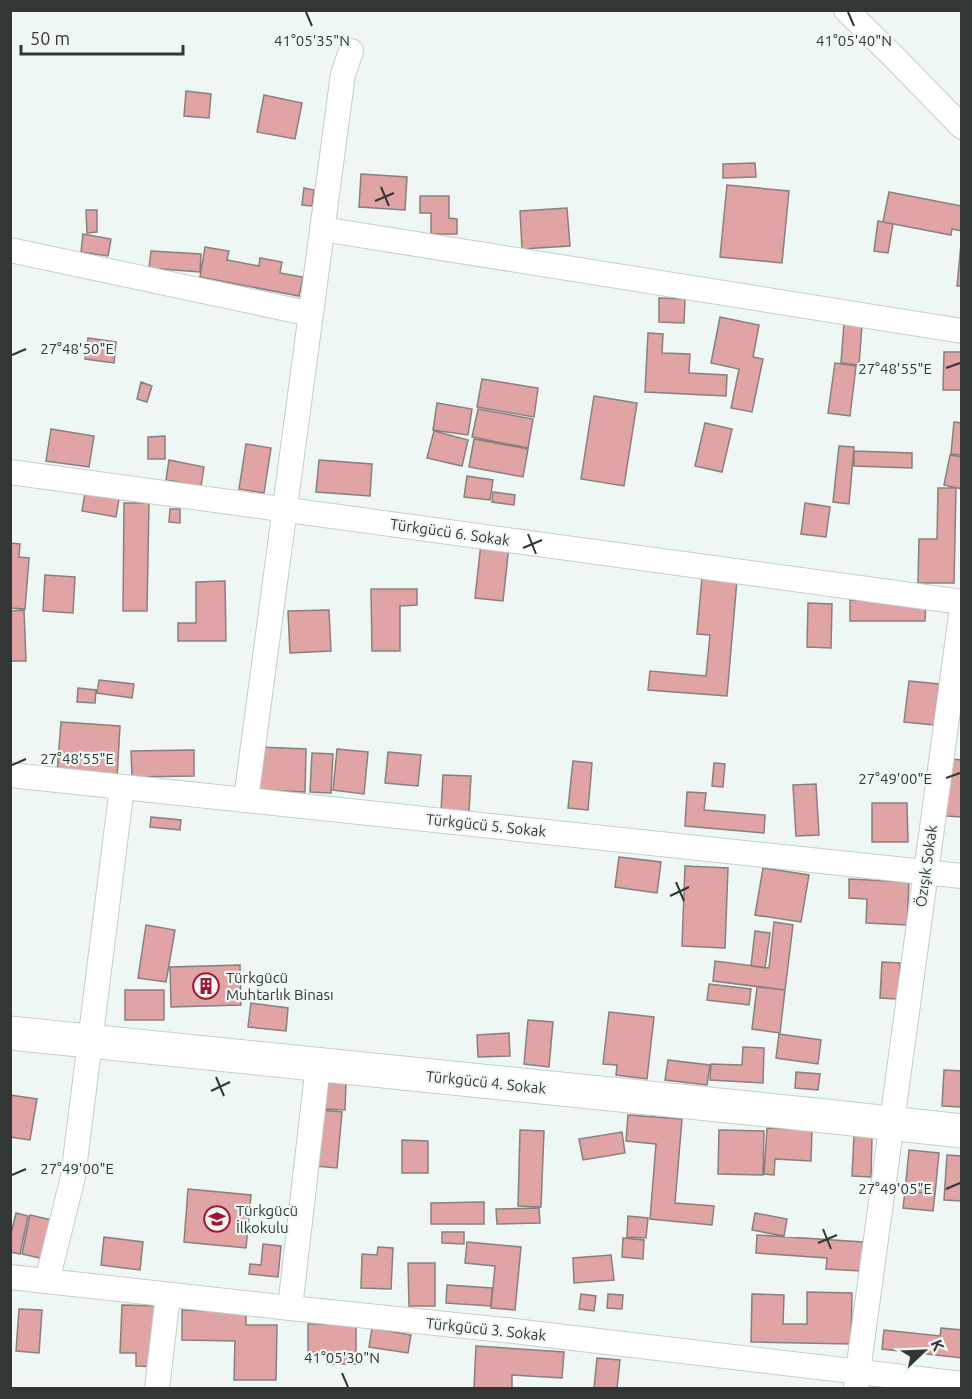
<svg xmlns="http://www.w3.org/2000/svg" width="972" height="1399" font-family="Ubuntu,sans-serif">
<rect width="100%" height="100%" fill="#eef7f3"/>
<path fill="#e0a4a5" stroke="#897f7f" stroke-width="1.5" d="M186 91 211 94 209 118 184 116Z
M264 95 302 103 295 139 257 132Z
M755 163 756 177 723 178V164Z
M361 174 407 177 405 210 359 207Z
M727 185 789 191 782 263 720 257Z
M304 188 314 190 312 206 302 205Z
M889 192 962 206V231L952 229 951 235 883 222Z
M420 196H449V218L457 219V234H431V213H420Z
M567 208 570 246 522 249 520 211Z
M86 210H97V232L87 233Z
M878 221 893 224 888 253 874 251Z
M83 234 111 239 108 256 81 252Z
M961 244H962V286H957Z
M205 247 229 251 227 260 259 266 260 258 282 262 280 273 303 277 299 296 200 277Z
M151 251 201 254 200 272 149 268Z
M659 298 685 299 684 323 659 322Z
M720 317 759 325 753 357 763 359 752 412 731 408 739 369 711 363Z
M844 323 862 325 859 365 841 363Z
M648 333 663 334 662 353 690 354 689 373 727 375 726 396 645 392Z
M88 338 116 342 114 363 85 359Z
M944 352H962V390H943Z
M835 363 856 366 850 416 828 413Z
M482 379 538 388 534 417 477 407Z
M141 382 152 386 147 402 137 399Z
M594 396 637 403 624 486 581 479Z
M437 403 472 409 468 435 433 430Z
M478 409 533 419 528 448 472 437Z
M954 422 962 423V455L951 454Z
M705 423 732 429 722 472 695 466Z
M51 429 94 436 89 467 46 461Z
M434 431 468 440 462 466 427 458Z
M165 436V459H148V437Z
M474 439 528 449 523 477 469 467Z
M246 444 271 448 264 493 239 489Z
M839 446 854 447 849 504 833 502Z
M854 451 912 453V468L854 466Z
M950 455 962 457V489L944 485Z
M169 460 204 467 201 486 166 480Z
M319 460 372 464 370 496 316 492Z
M467 476 493 480 490 500 464 497Z
M938 488H956L954 583H918L919 539H937Z
M493 492 515 495 514 505 492 502Z
M85 493 119 499 116 517 82 511Z
M124 503H149L147 611H123Z
M805 503 830 507 826 537 801 534Z
M170 509H180V523L169 522Z
M10 543 20 544 19 557 29 558 25 609 10 608Z
M481 543 509 546 503 601 475 598Z
M45 575 75 577 73 613 43 611Z
M702 577 737 580 727 696 648 690 650 671 706 676 710 635 697 634Z
M225 581 226 641H178V623H196V582Z
M371 589H417V605L400 606V651H372Z
M850 600 926 601 925 621H850Z
M808 603 832 604 831 648 807 647Z
M24 610 26 661H10V611Z
M329 610 331 651 290 653 288 611Z
M99 680 134 684 132 698 97 693Z
M909 681 939 684 934 725 904 722Z
M78 688 96 690 95 703 77 702Z
M61 722 120 726 117 778 57 774Z
M259 747 306 749 305 792 257 790Z
M337 749 368 752 364 794 333 790Z
M194 750V776L132 777 131 751Z
M388 752 421 755 418 786 385 783Z
M312 753 333 754 331 793 310 792Z
M951 759 962 760V817L946 816Z
M573 761 592 763 588 810 568 808Z
M714 763 725 764 723 787 712 786Z
M443 775 471 776 469 812 441 811Z
M816 784 819 835 796 836 793 785Z
M687 792 706 793 704 810 765 815 764 833 685 826Z
M872 803H907L908 842H872Z
M151 817 181 820 180 830 150 827Z
M619 857 661 862 657 893 615 887Z
M685 866 728 868 725 948 682 946Z
M763 868 809 875 801 922 755 915Z
M849 879 909 882 907 925 866 923 867 899 849 898Z
M774 922 793 925 785 990 713 981 715 961 769 968Z
M146 925 175 930 166 982 138 978Z
M755 931 770 933 765 968 751 966Z
M882 962 900 963 898 999 880 998Z
M240 965 241 1005 171 1007 170 967Z
M709 984 751 989 749 1005 707 1000Z
M757 987 785 990 780 1033 752 1029Z
M125 990H164V1020H125Z
M251 1003 288 1008 286 1031 248 1027Z
M609 1012 654 1017 647 1079 616 1075 617 1065 603 1064Z
M528 1020 553 1022 549 1067 524 1064Z
M509 1033 510 1056 478 1057 477 1035Z
M779 1034 821 1040 818 1064 776 1058Z
M743 1047 764 1048 763 1083 710 1080 711 1064 742 1065Z
M668 1060 710 1065 707 1085 665 1080Z
M944 1070 962 1071V1107L942 1106Z
M796 1072 820 1074 818 1090 795 1088Z
M326 1081 346 1082 345 1110 325 1109Z
M10 1095 37 1099 30 1140 10 1137Z
M320 1110 342 1112 337 1168 316 1166Z
M628 1115 682 1119 675 1203 714 1206 712 1225 650 1219 656 1144 626 1141Z
M767 1128 812 1130 811 1161 775 1159 774 1175 764 1174Z
M520 1130 544 1131 541 1207 518 1206Z
M719 1130 764 1131 763 1175 718 1174Z
M622 1132 625 1153 583 1160 579 1139Z
M854 1136 872 1137 871 1177 852 1176Z
M402 1140 428 1141V1173H402Z
M909 1150 939 1153 935 1194 905 1191Z
M947 1155 962 1156V1201L944 1200Z
M188 1189 251 1195 246 1248 184 1242Z
M905 1191 935 1194 933 1211 903 1208Z
M484 1202V1224H431V1203Z
M539 1208 540 1223 497 1224 496 1209Z
M16 1213 28 1216 20 1254 10 1252V1238Z
M755 1213 787 1219 784 1236 752 1230Z
M30 1215 52 1220 44 1259 22 1254Z
M628 1216 648 1218 646 1238 627 1237Z
M442 1232H464V1244L442 1243Z
M757 1235 863 1242 861 1271 826 1269 827 1258 756 1253Z
M104 1237 143 1242 140 1270 101 1265Z
M623 1238 644 1240 643 1259 622 1257Z
M467 1242 521 1247 515 1310 491 1308 495 1266 465 1263Z
M263 1244 281 1246 278 1277 249 1274 250 1264 261 1265Z
M378 1247 393 1248 391 1289 361 1288 362 1254 377 1255Z
M611 1255 614 1280 574 1283 573 1258Z
M408 1263H435V1306H409Z
M447 1285 492 1288 491 1306 446 1303Z
M807 1292 852 1293 851 1344 751 1342 752 1294 784 1295 783 1324H807Z
M581 1294 596 1296 594 1311 579 1309Z
M608 1294 623 1295 622 1309 607 1308Z
M122 1305 160 1306 157 1367 136 1366V1353H120Z
M19 1309 42 1310 39 1353 16 1351Z
M182 1310 246 1312V1325H277L276 1380H234L235 1341 182 1340Z
M308 1324H356V1364H327V1352H308Z
M372 1328 411 1335 408 1353 369 1347Z
M941 1328 962 1330V1358L882 1349 884 1330 940 1336Z
M476 1346 564 1352 562 1378 512 1375V1388H474Z
M597 1358 620 1360 617 1388H594Z"/>
<g fill="none" stroke-linecap="round" stroke-linejoin="round">
<g stroke="#c4cdc9" stroke-width="26">
<path id="minor" d="M846 10 893 56 962 127
M322 229 962 331
M10 250 311 314
M10 472 962 602
M10 775 962 876
M246 799 343 74 351 51
M10 1277 290 1308 514 1331 962 1384
M47 1281 73 1177 122 787
M290 1308 318 1065
M856 1386 962 608
M157 1388 168 1295"/>
</g>
<g stroke="#c4cdc9" stroke-width="35">
<path id="secondary" d="M10 1033 816 1115 962 1131"/>
</g>
<use href="#minor" stroke="#fff" stroke-width="24"/>
<use href="#secondary" stroke="#fff" stroke-width="33"/>
</g>
<path fill="none" stroke="#323634" stroke-width="2" d="M306 12 312 26M848 12 854 26M381 187 389 206M375 201 394 193M12 355 26 349M946 368 960 363M528 534 536 554M523 548 542 540M12 765 26 759M946 778 960 773M676 882 684 901M670 896 689 887M216 1077 224 1096M211 1091 230 1082M12 1175 26 1169M946 1189 960 1183M823 1229 831 1249M818 1243 837 1235M342 1373 348 1387"/>
<defs>
<g id="building-ring" transform="scale(1.35)"><circle r="9.5" fill="#eef7f3" stroke="#a91134" stroke-width="1.5"/><path d="M-4-6H4V6H1V3H-1V6H-4ZM-2.5-4.3h1.7v1.8h-1.7ZM.8-4.3h1.7v1.8H.8ZM-2.5-1h1.7V.8h-1.7ZM.8-1h1.7V.8H.8Z" fill="#a91134"/></g>
<g id="school-ring" transform="scale(1.35)"><circle r="9.5" fill="#eef7f3" stroke="#a91134" stroke-width="1.5"/><path d="M0-5L7-2L0 1L-7-2ZM-4 1L0 2.5L4 1V4Q0 6-4 4Z" fill="#a91134"/></g>
</defs>
<g fill-rule="evenodd">
<use href="#building-ring" x="206" y="986"/>
<use href="#school-ring" x="217" y="1219"/>
</g>
<g text-anchor="middle" dominant-baseline="central" stroke-width="4.5" stroke-linejoin="round" paint-order="stroke">
<g font-size="15" fill="#323634" stroke="#eef7f3">
<text transform="translate(450 532) rotate(8)">Türkgücü 6. Sokak</text>
<text transform="translate(486 825) rotate(6)">Türkgücü 5. Sokak</text>
<text transform="translate(926 866) rotate(-82)">Özışık Sokak</text>
<text transform="translate(486 1082) rotate(6)">Türkgücü 4. Sokak</text>
<text transform="translate(486 1329) rotate(6)">Türkgücü 3. Sokak</text>
</g>
<g font-size="15" fill="#323634" stroke="#eef7f3" text-anchor="start">
<text x="226" y="977">Türkgücü<tspan x="226" dy="17">Muhtarlık Binası</tspan></text>
<text x="236" y="1210">Türkgücü<tspan x="236" dy="17">İlkokulu</tspan></text>
</g>
</g>
<g font-size="15" text-anchor="middle" fill="#323634" stroke="#eef7f3" stroke-width="4.5" stroke-linejoin="round" paint-order="stroke">
<text x="312" y="46">41°05'35"N</text>
<text x="854" y="46">41°05'40"N</text>
<text x="77" y="354">27°48'50"E</text>
<text x="895" y="374">27°48'55"E</text>
<text x="77" y="764">27°48'55"E</text>
<text x="895" y="784">27°49'00"E</text>
<text x="77" y="1174">27°49'00"E</text>
<text x="895" y="1194">27°49'05"E</text>
<text x="342" y="1363">41°05'30"N</text>
</g>
<rect width="972" height="1399" fill="none" stroke="#323634" stroke-width="24"/>
<g transform="translate(924 1351) rotate(67)" stroke="#eef7f3" stroke-width="4.5" paint-order="stroke">
<path d="M0-4.5L10 22L0 15L-10 22Z" fill="#323634"/>
<text y="-9" font-size="16" font-weight="bold" text-anchor="middle" fill="#323634">K</text>
</g>
<path d="M21 45v9h162v-9" fill="none" stroke="#323634" stroke-width="3"/>
<text x="30" y="45" font-size="18" fill="#323634" stroke="#eef7f3" stroke-width="4.5" paint-order="stroke">50 m</text>
</svg>
